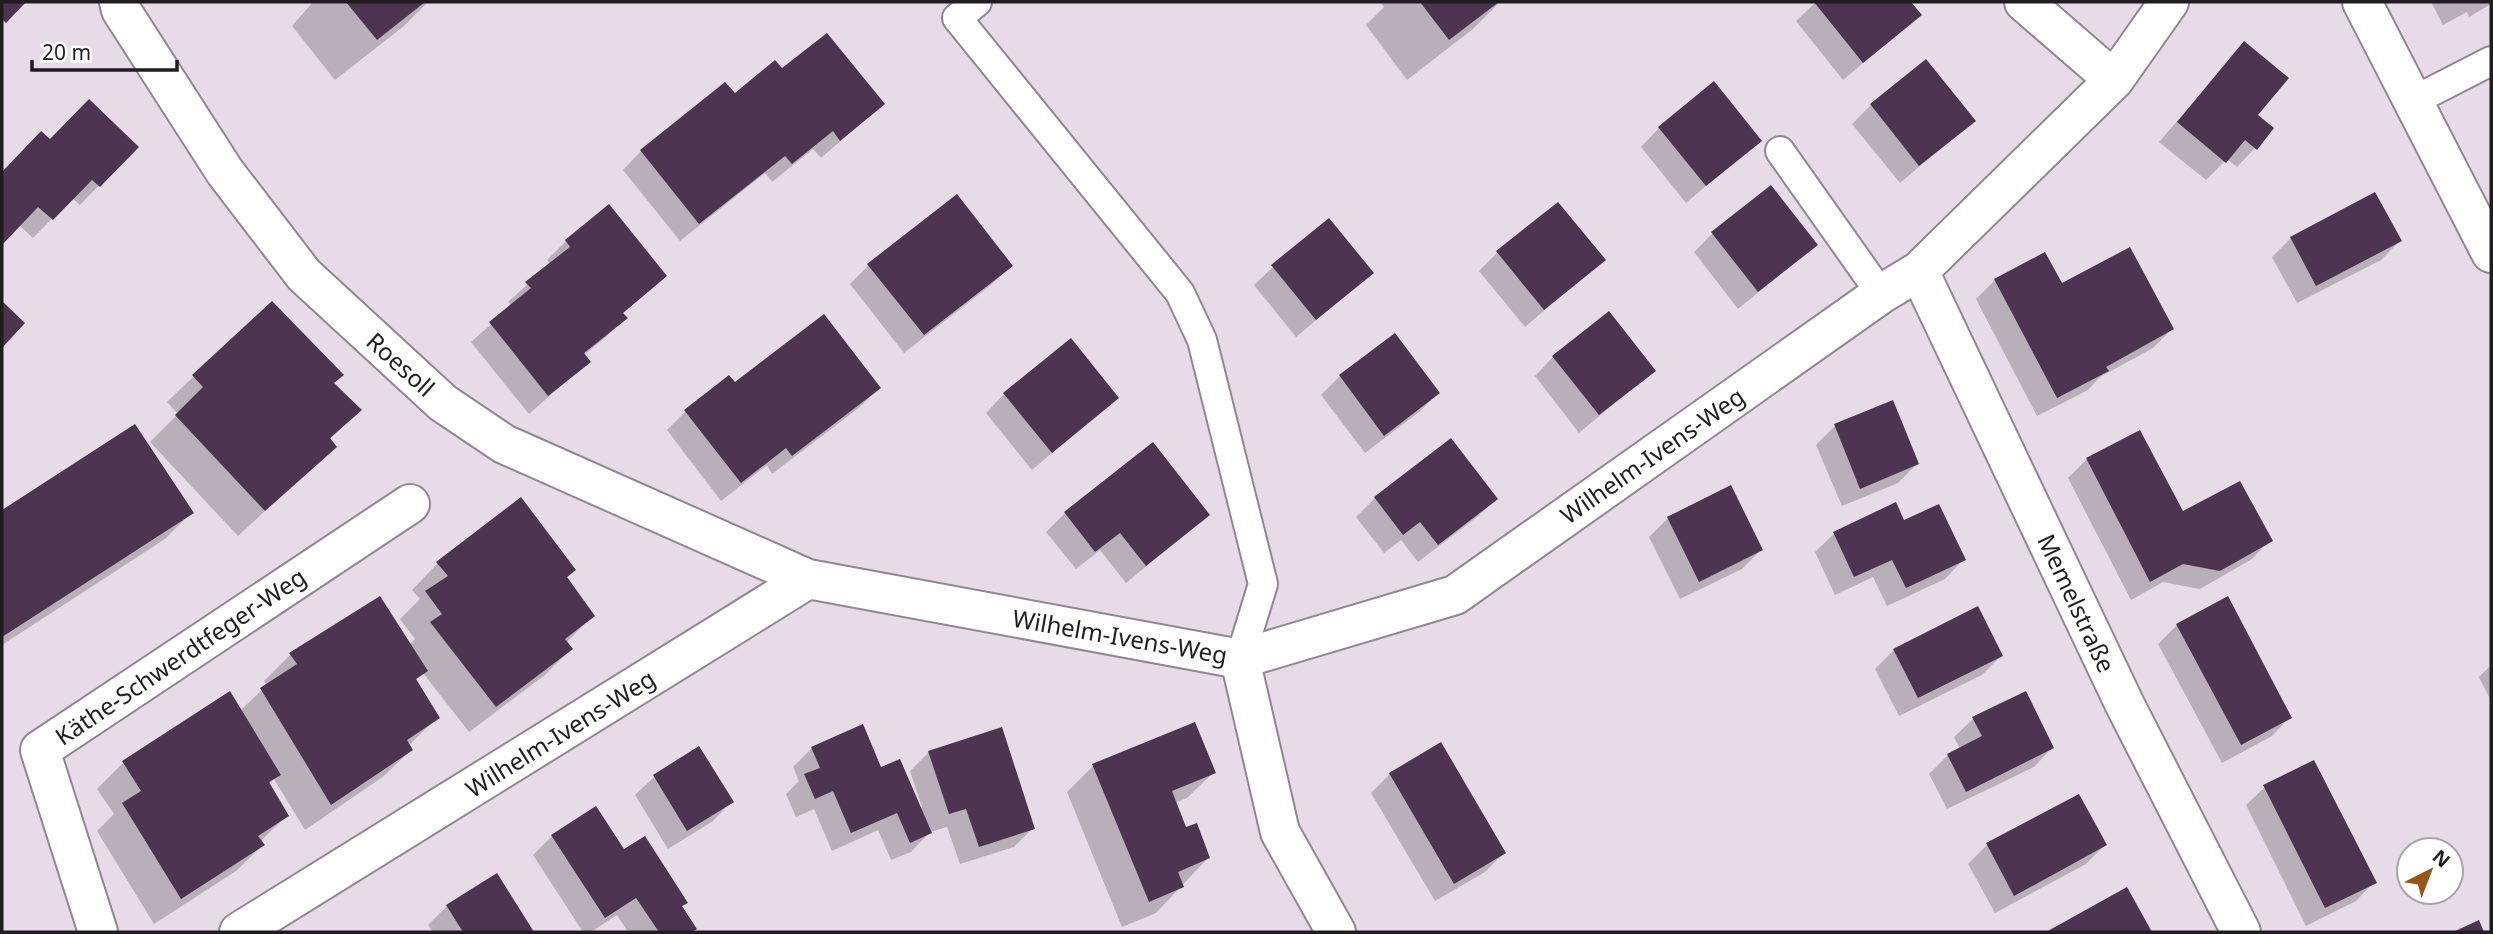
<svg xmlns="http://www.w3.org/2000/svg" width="2493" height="934" font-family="'Noto Sans',sans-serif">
<rect width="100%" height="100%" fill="#e6dbe7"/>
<path fill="#0003" d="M313 2H428L404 26 335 80 292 26Z
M1380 2H1500L1473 29 1407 80 1366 25 1384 7Z
M1816 2H1909L1920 15 1843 80 1796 21Z
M2431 2H2491V4L2469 17 2467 12 2443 25Z
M2244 44 2256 115 2255 148 2237 167 2227 159 2206 180 2159 142Z
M782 71 883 104 821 158 813 149 772 182 765 173 680 241 623 170 641 151Z
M1871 105 1973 121 1900 183 1852 124Z
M1659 128 1759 141 1686 203 1641 147Z
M41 134 49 141 136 147 80 205 72 198 33 238 19 225 2 242V174Z
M2375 194 2400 241 2381 260 2297 303 2272 257 2291 238Z
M1712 234 1816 245 1738 309 1694 252Z
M566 241 665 276 622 314 625 318 606 337 583 356 588 362 529 414 471 342 512 306 508 302 550 264 547 260Z
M1498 252 1603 260 1525 327 1479 271Z
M869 265H1011L992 284 904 353 850 284Z
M1273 267 1372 273 1296 337 1254 285Z
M1995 280 2061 286 2172 329 2153 348 2100 377 2088 390 2037 416 1976 299Z
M1553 357 1653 371 1579 433 1535 376Z
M194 376 333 384 359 410 329 440 335 446 238 536 150 442 178 414 167 402Z
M1340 376 1438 393 1419 412 1365 453 1321 395Z
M734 384 879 388 860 407 772 474 767 465 721 501 667 430 686 411Z
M1004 394 1117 398 1032 470 986 413Z
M135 426 191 513 165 539 2 645V512Z
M1835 426 1917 464 1898 483 1842 506 1816 445Z
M2087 459 2182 513 2270 540 2252 559 2200 589 2163 582 2131 600 2068 478Z
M1375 498 1496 499 1477 517 1418 562 1401 540 1384 553 1356 517Z
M1895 505 1903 523 1963 560 1945 579 1887 606 1873 577 1835 595 1815 552 1834 534Z
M1065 513 1208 515 1126 583 1100 550 1076 569 1046 532Z
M1668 518 1761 550 1742 569 1680 599 1649 537Z
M438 563 574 570 566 579 592 616 566 643 571 649 545 675 469 732 423 673 415 681 438 717 408 746 411 750 384 776 305 830 274 779 268 785 287 815 260 842 263 845 236 871 154 924 97 831 114 814 97 789 123 763 240 711 267 685 264 681 290 655 380 599 409 645 415 639 400 619 420 599 412 590Z
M2177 625 2290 717 2272 736 2222 763 2158 644Z
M1894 650 2001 656 1982 675 1899 716 1875 669Z
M2491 665V701L2479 677Z
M2025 693 2052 748 2034 767 1947 809 1929 774 1948 755 1960 749 1954 737 1973 719Z
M812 748 881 769 919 808 922 807 910 771 929 752 1033 828 1014 847 960 864 947 827 930 832 911 852 891 860 878 830 832 851 814 809 796 817 786 794 799 781 793 767Z
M699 749 731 802 713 821 668 849 635 795 654 777Z
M1093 766 1214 772 1187 798 1175 803 1186 829 1208 858 1156 913 1122 927 1067 792Z
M1390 774 1504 853 1485 872 1435 901 1371 793Z
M2265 787 2374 882 2356 901 2306 926 2246 805Z
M552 836 624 851 686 903 681 907 694 929 691 932H628L617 915 591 932H583L533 855Z
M1987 845H2105L2086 864 1995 913 1968 864Z
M496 876 532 932H433L428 925 447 906Z
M2126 890 2150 932H2050Z"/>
<path fill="#4d3551" d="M2 2H26L6 23 2 19Z
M346 2H425L377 40Z
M1420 2H1499L1449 40Z
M1814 2H1911L1922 15 1863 63Z
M827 33 885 104 840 141 833 131 792 164 785 156 699 224 640 150 725 82 735 93 775 60 782 68Z
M2244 41 2289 78 2258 115 2274 128 2257 150 2245 140 2226 163 2177 122Z
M1926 59 1976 121 1919 166 1870 104Z
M1714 81 1762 141 1706 186 1658 127Z
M89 99 139 147 100 187 92 180 53 220 38 207 2 245V172L41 131 50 139Z
M1771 185 1818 245 1758 292 1711 232Z
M2375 192 2402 241 2316 286 2290 237Z
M957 194 1013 266 924 335 867 264Z
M1558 202 1606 260 1544 310 1496 251Z
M609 204 667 276 623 313 628 318 584 353 591 362 548 396 489 322 531 288 525 282 570 247 565 240Z
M1329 218 1374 273 1316 320 1271 265Z
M2130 247 2174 329 2106 367 2109 371 2057 398 1994 279 2045 252 2062 283Z
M2 301 25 323 2 348Z
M272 301 344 375 334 383 362 410 330 438 337 447 265 511 175 415 203 387 192 375Z
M1609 311 1656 371 1599 415 1552 356Z
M824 314 881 388 792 456 786 448 741 483 684 410 729 375 735 382Z
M1395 333 1440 393 1384 436 1339 375Z
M1071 338 1119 398 1052 453 1003 393Z
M1893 400 1919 464 1860 489 1834 424Z
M135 424 194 513 2 637V510Z
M2140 430 2183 511 2240 481 2273 541 2220 571 2183 564 2150 582 2086 458Z
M1451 438 1498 499 1438 545 1420 522 1403 535 1374 497Z
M1153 442 1210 515 1146 566 1120 533 1095 552 1064 512Z
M1731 485 1763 550 1699 582 1667 517Z
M521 497 576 570 567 577 595 616 565 639 573 649 496 707 430 622 442 614 425 591 448 576 436 562Z
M1896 502 1904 520 1939 504 1966 560 1906 588 1892 560 1854 577 1833 532Z
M380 596 428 671 416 679 440 718 407 740 413 750 331 805 260 688 297 664 289 653Z
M2228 596 2292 718 2241 745 2176 624Z
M1978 606 2003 656 1918 698 1893 649Z
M230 691 281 775 269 782 289 816 258 836 265 845 181 899 122 803 141 791 122 761Z
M2026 691 2054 748 1966 792 1947 754 1982 736 1972 717Z
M1195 722 1216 773 1172 791 1186 827 1197 823 1210 858 1178 872 1184 887 1149 902 1092 764Z
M863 724 881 767 900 759 932 833 910 843 897 813 851 833 833 791 815 799 804 774 820 768 811 747Z
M1002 727 1035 829 979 847 966 809 949 814 928 751Z
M1441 742 1506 853 1454 884 1389 773Z
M699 746 734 802 687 831 653 775Z
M2314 760 2377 883 2325 908 2263 785Z
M2079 794 2107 845 2014 896 1986 843Z
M596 806 624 849 645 836 688 903 682 906 697 929 692 932H659L636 898 605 918 551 835Z
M497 873 534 932H463L446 905Z
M2127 887 2152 932H2046Z
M2479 920 2484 932H2453Z"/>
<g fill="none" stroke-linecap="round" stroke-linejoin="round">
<g stroke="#918792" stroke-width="32">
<path id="service" d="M977 2 957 18 1180 293 1202 340 1263 584 1240 659
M2413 101 2491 61
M1780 151 1881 294"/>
</g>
<g stroke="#918792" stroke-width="42">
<path id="minor" d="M119 2 121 10 225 172 304 275 443 403 504 444 808 579
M2024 2 2114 80
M2362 2 2491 253
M1919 271 2125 705 2241 932
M1240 659 1280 832 1336 932
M98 932 40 750 410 504
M239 932 808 579 1240 659 1455 595 1881 294 1919 271 2114 80 2169 2"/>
</g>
<use href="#service" stroke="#fff" stroke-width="28"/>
<use href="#minor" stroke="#fff" stroke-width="38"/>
</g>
<g text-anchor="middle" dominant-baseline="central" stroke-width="7" stroke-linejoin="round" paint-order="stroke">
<g font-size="24" fill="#201c20" stroke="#fff">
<text transform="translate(401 364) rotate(42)">Roesoll</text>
<text transform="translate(1652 455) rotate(-35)">Wilhelm-Ivens-Weg</text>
<text transform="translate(2077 603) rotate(65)">Memelstraße</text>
<text transform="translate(1120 636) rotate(10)">Wilhelm-Ivens-Weg</text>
<text transform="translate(180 656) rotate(-34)">Käthe-Schwerdtfeger-Weg</text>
<text transform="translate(560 733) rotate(-32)">Wilhelm-Ivens-Weg</text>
</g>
</g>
<rect width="2493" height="934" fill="none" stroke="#201c20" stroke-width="7"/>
<g transform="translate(2430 871) rotate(42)"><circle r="33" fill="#ffffff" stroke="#a6a4a6" stroke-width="2"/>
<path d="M0-5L12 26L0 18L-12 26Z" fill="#945719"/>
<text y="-10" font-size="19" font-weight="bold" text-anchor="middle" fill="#201c20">N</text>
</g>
<path d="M32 60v10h145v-10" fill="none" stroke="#201c20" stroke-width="3.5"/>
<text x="42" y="60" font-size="21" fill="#201c20" stroke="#ffffff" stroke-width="5" paint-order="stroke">20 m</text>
</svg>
